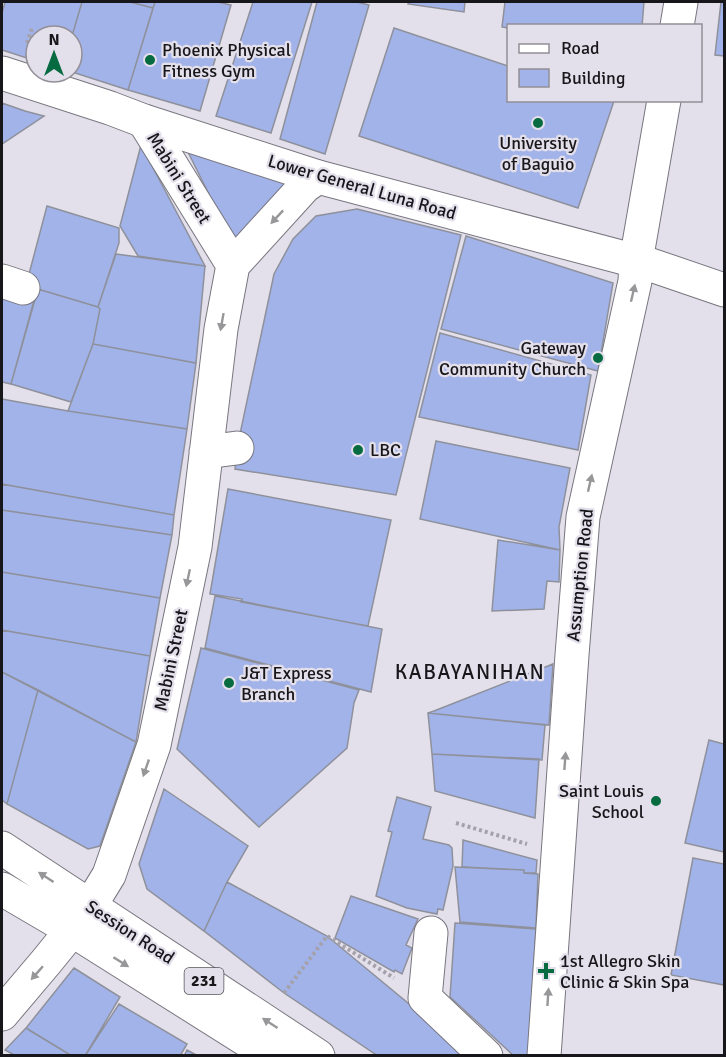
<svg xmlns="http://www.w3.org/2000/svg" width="726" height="1057" font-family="Signika,sans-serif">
<rect width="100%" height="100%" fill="#e4e0eb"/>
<path fill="#a2b3e9" stroke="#8e919b" stroke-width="1.5" d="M5 2H82L72 36H36V61L2 50V13Z
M82 2H130L153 8 128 90 72 72V36Z
M130 2H155L153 8Z
M155 2H218L231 5 200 111 128 90Z
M253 2H312L271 133 216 116Z
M317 2H357L369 5 325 154 280 139Z
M409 2H465L464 12 408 4Z
M505 2H644L642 26H508V28L502 27Z
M721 2H724V56L715 55Z
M394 28 508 66V100L614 101 578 208 359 136Z
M2 103 25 111 44 116 2 144Z
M141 145 205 266 138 256 120 226Z
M187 150 293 183 234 245Z
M47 206 119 228V243L98 307 38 289 29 274Z
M357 209 461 235 396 495 235 469 237 448 274 274 293 239 316 216Z
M466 236 613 283 598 371 441 329Z
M116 254 205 266 196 363 93 344 100 309 98 307Z
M2 287 35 297 11 384 2 382Z
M38 289 98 307 100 309 93 344 71 402 11 384Z
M440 333 591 375 578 450 419 417Z
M93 344 196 363 187 429 68 411Z
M2 399 68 411 187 429 174 515 2 484Z
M436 441 570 468 559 527 560 550 420 519Z
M2 484 174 515 172 535 2 510Z
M228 489 391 520 368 626 241 602 242 599 210 594Z
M2 510 172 535 160 598 2 572Z
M498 540 560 550 559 582 547 581 544 609 492 611Z
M2 572 160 598 150 656 2 630Z
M215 596 382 629 371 692 205 648Z
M2 630 150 656 136 742 2 672Z
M201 648 359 690 354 703 347 748 259 827 177 749Z
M553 664 549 725 428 713 434 711Z
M2 672 38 690 7 804 2 800Z
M38 690 136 742 100 846 88 849 7 804Z
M428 713 545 725 542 760 432 754Z
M709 740 724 744V852L685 843Z
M432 754 539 759 535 818 435 791Z
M164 789 248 846 227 882 204 931 147 889 139 864Z
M397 797 431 807 423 839 449 845 452 848 453 866 443 910 438 909 437 914 407 908 376 896 392 832 388 831Z
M463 840 537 860 536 873H524V870L462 867Z
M693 858 724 864V985L671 975Z
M455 867 524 870V873L538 874 536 928 460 922Z
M227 882 327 936 472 1056H378L284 993 204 931Z
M351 896 418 919 406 945 412 948 402 974 395 970 394 972 335 938Z
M455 923 536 929 528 1056H514L450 997Z
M74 968 120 997 85 1056H72L26 1028Z
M119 1004 187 1044 180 1056H85Z
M26 1028 29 1030 72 1056H16L5 1050Z
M187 1050 198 1056H184Z"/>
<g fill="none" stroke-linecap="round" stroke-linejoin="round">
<g stroke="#78767f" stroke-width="35">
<path id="minor" d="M677 26 681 2
M144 121 233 265
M2 281 23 288
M206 452 237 448
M431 933 425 998 486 1056
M2 1014 46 962 72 930 90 906 109 875 154 745 195 547 221 329 233 265 305 186 318 177
M544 1056 572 655 583 517 635 281 636 261 664 100"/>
</g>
<g stroke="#78767f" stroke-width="35">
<path id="major" d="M2 73 110 108 144 121 318 177 651 265 724 290
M2 848 318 1056
M2 889 72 930 272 1056"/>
</g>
<path stroke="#a4a1aa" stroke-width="4" stroke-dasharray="3 3" stroke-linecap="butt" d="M27 43 32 28
M456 823 527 844
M284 993 327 936 394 978"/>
<use href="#minor" stroke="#fff" stroke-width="33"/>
<use href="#major" stroke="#fff" stroke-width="33"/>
</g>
<defs><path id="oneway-solid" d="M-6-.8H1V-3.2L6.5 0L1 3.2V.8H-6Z" transform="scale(1.5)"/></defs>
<g fill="#979698">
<use href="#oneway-solid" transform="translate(277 217) rotate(133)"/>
<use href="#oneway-solid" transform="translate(633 293) rotate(-77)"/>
<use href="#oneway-solid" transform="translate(222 322) rotate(100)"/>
<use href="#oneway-solid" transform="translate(590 483) rotate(-77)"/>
<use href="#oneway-solid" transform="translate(188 578) rotate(102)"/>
<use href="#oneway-solid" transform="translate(565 761) rotate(-86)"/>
<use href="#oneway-solid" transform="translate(146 768) rotate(109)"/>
<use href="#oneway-solid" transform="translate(46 877) rotate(-147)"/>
<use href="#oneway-solid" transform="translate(121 962) rotate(32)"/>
<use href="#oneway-solid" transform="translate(37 973) rotate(131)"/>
<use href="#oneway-solid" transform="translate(548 997) rotate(-86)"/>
<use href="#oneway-solid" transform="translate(270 1023) rotate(-147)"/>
</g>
<g fill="#066b41" stroke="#e4e0eb" stroke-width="2">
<circle cx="150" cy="60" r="6"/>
<circle cx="538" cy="123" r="6"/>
<circle cx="598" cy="358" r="6"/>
<circle cx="358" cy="450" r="6"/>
<circle cx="229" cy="683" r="6"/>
<circle cx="656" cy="801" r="6"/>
<path d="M543 962h6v6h6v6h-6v6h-6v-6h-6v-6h6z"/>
</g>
<g text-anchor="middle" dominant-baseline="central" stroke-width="4.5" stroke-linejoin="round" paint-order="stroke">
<rect fill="#e4e0eb" stroke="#545359" stroke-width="1.5" x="184.5" y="968" width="39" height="26" rx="4.5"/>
<g font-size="16" font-weight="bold" fill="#17161a">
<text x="204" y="981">231</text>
</g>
<g font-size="18" fill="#17161a" stroke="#e4e0eb" text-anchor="start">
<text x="162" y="50">Phoenix Physical<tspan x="162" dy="21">Fitness Gym</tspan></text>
<text x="538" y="143" text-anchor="middle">University<tspan x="538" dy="21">of Baguio</tspan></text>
<text x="586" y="348" text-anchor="end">Gateway<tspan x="586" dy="21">Community Church</tspan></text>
<text x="370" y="450">LBC</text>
<text x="241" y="673">J&amp;T Express<tspan x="241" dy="21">Branch</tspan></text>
<text x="644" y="791" text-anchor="end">Saint Louis<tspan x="644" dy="21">School</tspan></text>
<text x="560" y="961">1st Allegro Skin<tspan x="560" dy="21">Clinic &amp; Skin Spa</tspan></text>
</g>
<g font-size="18" fill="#17161a" stroke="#e4e0eb">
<text transform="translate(179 178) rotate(58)">Mabini Street</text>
<text transform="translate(362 187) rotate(16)">Lower General Luna Road</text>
<text transform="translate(580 575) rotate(-84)">Assumption Road</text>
<text transform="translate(171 660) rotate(-78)">Mabini Street</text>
<text transform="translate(130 932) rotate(33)">Session Road</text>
</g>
<g font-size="21" letter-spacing="1.5" fill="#17161a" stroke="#e4e0eb">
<text x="470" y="672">KABAYANIHAN</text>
</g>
</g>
<rect width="726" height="1057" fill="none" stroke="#17161a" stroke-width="6"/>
<rect x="507" y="24" width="195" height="78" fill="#e4e0eb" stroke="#928f97" stroke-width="1.5"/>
<rect x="519" y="44" width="30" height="9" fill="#ffffff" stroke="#928f97" stroke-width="1.5"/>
<text x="561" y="54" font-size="18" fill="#17161a">Road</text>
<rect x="519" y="69" width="30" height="18" fill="#a2b3e9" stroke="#928f97" stroke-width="1.5"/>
<text x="561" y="84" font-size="18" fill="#17161a">Building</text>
<g transform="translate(54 54)"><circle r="28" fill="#e4e0eb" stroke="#928f97" stroke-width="1.5"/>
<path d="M0-4.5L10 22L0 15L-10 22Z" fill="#066b41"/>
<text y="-9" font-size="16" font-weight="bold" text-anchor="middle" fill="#17161a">N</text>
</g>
</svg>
